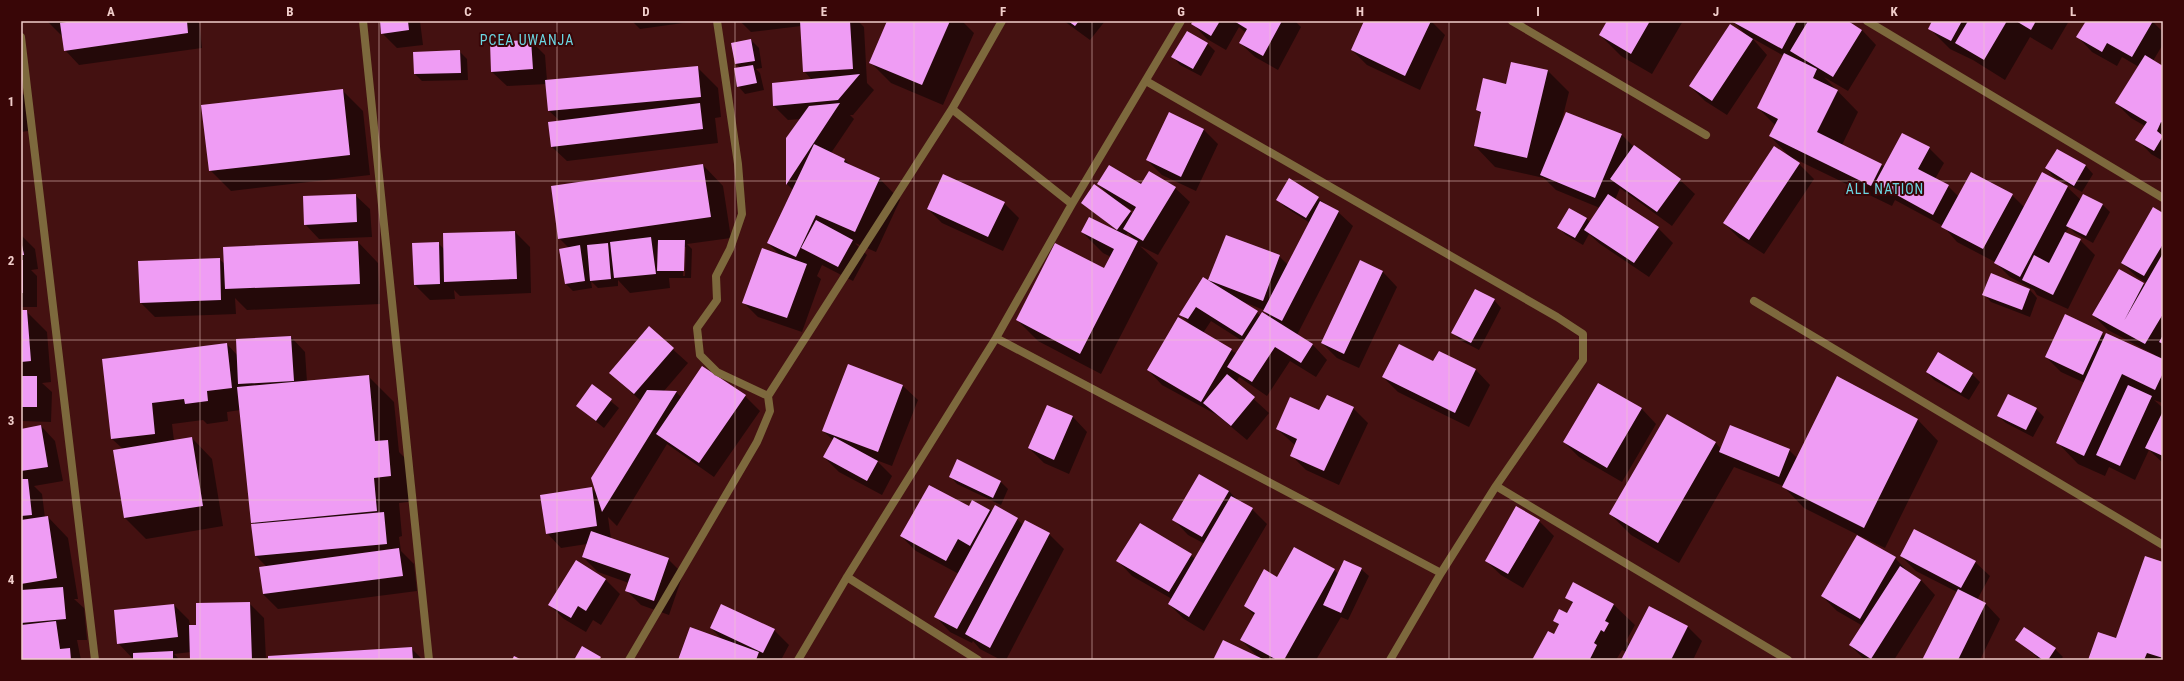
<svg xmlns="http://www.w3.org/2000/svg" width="2184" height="681" font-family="'Roboto Condensed',sans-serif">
<rect width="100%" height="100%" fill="#411"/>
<path fill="#0007" fill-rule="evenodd" d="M47 21H199L202 48 79 65 65 50 63 37Z
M381 21H420L423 45 397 48 382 33Z
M632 21H690V22L640 29Z
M740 21H858L864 27 867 83 874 90 853 115H850L854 119 831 153 845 160 851 166 880 179 900 200 876 252 855 243 867 255 853 281 822 265 817 276 821 279 802 332 758 317 743 302 780 255 768 243 793 190 787 184V138L801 119 788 120 774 106 812 80 804 71 801 26 751 32Z
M888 21H962L974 33 943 105 891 83 870 62Z
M1064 21H1105L1090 40Z
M1194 21H1295L1301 27 1278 70 1255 57 1240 43 1246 33 1239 27 1226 50 1207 39 1193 24Z
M1366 21H1431L1445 35 1420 90 1367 65 1352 50Z
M1609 21H1683L1652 74 1621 56 1600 35Z
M1733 21H1846L1862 30 1876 45 1848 91 1824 77 1858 112 1842 145 1885 167 1929 148 1944 163 1935 179 1948 186 1959 197 2012 195 2024 207 2067 187 2081 200 2102 204 2110 212 2093 243 2075 233 2069 227 2065 233 2080 240 2095 255 2068 309 2037 295 2034 290 2010 277 1995 262 1957 242 1943 226 1895 200 1892 206 1793 158 1814 179 1764 254 1739 238 1724 223 1791 158 1770 136 1776 126 1758 108 1784 56 1752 38 1767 55 1727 115 1705 101 1690 86 1746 35Z
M1933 21H2069L2052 50 2030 37 2005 80 1973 60 1950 49 1929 28Z
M2087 21H2152L2163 32V44L2153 61 2163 67V161L2151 154 2137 139 2145 126 2131 118 2116 103 2139 67 2122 57 2117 66 2092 52 2078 37Z
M751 40 759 48 762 68 756 69 760 73 764 90 745 94 738 86 740 68 736 63Z
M531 41 545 55 547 81 697 67 718 88 721 117 715 118 718 143 567 161 552 147 560 121 549 111 547 84 507 86 492 72Z
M1208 44 1215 51 1201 76 1180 65 1173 57Z
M459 51 467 59 468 80 422 81 415 74Z
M1512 63 1548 71 1569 92 1561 124 1567 113 1622 135 1634 147 1680 180 1695 194 1672 226 1620 188 1615 200 1658 228 1673 243 1649 277 1600 244 1589 234 1583 245 1566 235 1559 228 1586 218 1590 222 1600 208 1556 190 1544 178 1495 167 1475 146 1482 115 1477 110 1506 85Z
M342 90 363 111 370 175 231 191 210 170Z
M21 92 27 98 28 131 21 132Z
M1203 129 1218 144 1196 191 1162 175 1147 160Z
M2057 150 2086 166 2093 174 2082 192 2053 176 2046 168Z
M703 165 723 186 731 238 687 244 692 249 691 278H669L670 288 630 293 618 280V286L598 288 591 281 592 288 573 291 566 284 569 248 559 238ZM684 247H686L685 276H683Z
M1290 180 1338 212 1353 226 1297 335 1313 345 1327 360 1316 377 1290 361 1267 396 1239 377 1236 383 1269 413 1247 440 1217 415 1162 385 1148 370 1191 325 1180 314 1214 285 1209 280 1279 256 1288 265 1310 223 1285 207 1278 200ZM1241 301 1264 310 1269 317 1261 316ZM1211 321 1244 342 1237 354 1203 333Z
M1098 184 1175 188 1190 202 1158 255 1140 246 1158 263 1101 374 1038 341 1017 320 1105 269 1111 257 1103 253 1082 232 1118 231 1082 203 1108 194ZM1123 205 1135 212 1133 214 1122 206ZM1128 233 1136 241 1125 236Z
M355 195 370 209 372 237 319 239 305 224Z
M1004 203 1019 218 1003 251 942 223 928 209Z
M2163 214V354L2160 359 2163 361V403L2154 400 2163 408V463L2149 450 2135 480 2109 467 2105 476 2078 464 2058 443 2085 383 2061 372 2046 357 2065 315 2106 337 2154 356 2155 355 2108 330 2093 315 2119 270 2145 285 2147 283 2137 277 2122 263Z
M515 232 530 247 531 293 460 296 454 290 455 299 430 300 415 285 438 243 444 249Z
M21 235 35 249 38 269 31 270 37 276V307H21Z
M358 242 378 263 380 304 247 310 235 298 236 314 155 317 141 303 219 259 225 264Z
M1361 261 1383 272 1397 287 1359 368 1337 358 1322 343Z
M1991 275 2030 290 2037 298 2030 317 1991 302 1984 294Z
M1494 300 1501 308 1479 350 1460 340 1453 333Z
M21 311H26L47 332 51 382 42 383 52 392 51 422 21 421Z
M649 328 688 363 664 391 676 392 682 398 745 396 760 411 714 477 667 444 617 526 608 517 611 539 668 559 683 574 669 615 641 605 626 590 629 583 598 572 583 557 587 544 561 548 547 533 591 488 598 494 641 401 610 373Z
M291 337 305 352 307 382 368 376 394 402 399 452 413 466 416 501 399 503 402 536 399 537 401 551 414 564 417 591 278 609 263 594 267 567 256 556 255 525 252 522 240 410 227 412 228 421 207 424 203 420 172 424 174 441 192 438 212 459 223 526 146 539 125 518 114 451 123 449 112 439 103 359 227 344 237 355Z
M1938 354 1972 374 1980 382 1969 400 1934 380 1927 372Z
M1434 363 1476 370 1490 385 1469 427 1398 392 1383 377Z
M849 365 903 386 918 400 892 466 876 460 892 476 882 495 839 472 824 457 833 440 823 431Z
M1598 384 1642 409 1656 424 1622 482 1579 457 1564 442Z
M592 386 619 408 604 428 577 406Z
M1048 406 1073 417 1087 432 1069 474 1044 463 1029 448Z
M1353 408 1368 423 1339 485 1306 470 1291 455 1296 446 1277 429 1320 412Z
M2036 409 2044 417 2033 437 2006 423 1998 416Z
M1918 420 1938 441 1885 548 1860 536 1859 537 1895 558 1910 574 1921 580 1935 595 1894 660H1865L1850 645 1863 626 1837 611 1822 596 1858 535 1804 508 1783 486 1734 467 1679 563 1631 535 1610 514 1716 443 1721 449 1789 450 1797 458Z
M41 426 55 441 63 481 34 486 42 494 45 518 48 517 68 538 78 599H74L84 608 87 640H77L81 660H21V430Z
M958 461 1001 482 1008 489 1001 505 957 484 950 476Z
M1229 491 1238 501 1252 509 1267 524 1204 631 1184 619 1169 604 1172 599 1132 576 1118 561 1140 524 1196 559 1205 544 1188 535 1174 520Z
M969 508 990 510 1017 519 1023 525 1049 534 1064 549 1006 660H1001L980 649 973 641 972 643 950 632 936 617 959 574 916 551 901 536Z
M1539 521 1554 536 1523 588 1501 575 1486 561Z
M1901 556 1975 562 1990 576 1977 600 1986 604 2000 619 1980 660H1923L1957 592 1916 571Z
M2163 563V660H2089L2117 639Z
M1361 569 1369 576 1348 620 1341 617 1316 660H1214L1259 658 1241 640 1255 616 1245 606 1277 578 1334 570 1339 575Z
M605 579 620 594 601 625 593 620 586 632 564 619 550 605Z
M1574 584 1614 605 1635 625 1626 641 1630 645 1688 627 1702 641 1693 660H1622L1626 652 1622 650 1616 660H1533L1548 632 1554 636 1559 625 1554 620 1568 614 1573 604 1567 597Z
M249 603 264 618 266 660H191V652L174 654 180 660H134L118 643 174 605 189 620 190 626H197Z
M711 628 774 630 789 645 781 660H679L723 640Z
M2016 640 2055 649 2063 657 2060 660H2035L2037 657Z
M411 648 423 660H269Z"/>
<path fill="#ef9cf4" d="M73 21H187L188 33 64 51 60 23Z
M380 21H408L409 30 381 34Z
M800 21H850L853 69 803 72Z
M887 21H950L922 85 869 63Z
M1068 21H1079L1075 26Z
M1193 21H1220L1211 36 1191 24Z
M1234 21H1282L1263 56 1239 43 1247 29Z
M1364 21H1431L1405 76 1351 50Z
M1607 21H1650L1631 54 1599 35Z
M1731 21H1797L1782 49Z
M1808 21H1848L1862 30 1833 77 1790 51Z
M1932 21H1962L1951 41 1928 29Z
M1968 21H2007L1984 60 1955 43Z
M2016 21H2036L2031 30Z
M2086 21H2153L2132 57 2107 43 2102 52 2076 37Z
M1730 24 1753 39 1712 101 1689 86Z
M1187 31 1208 43 1193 69 1171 57Z
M751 39 755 61 735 64 731 43Z
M531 40 533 69 491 72 490 42Z
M460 50 461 73 414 74 413 52Z
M1784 53 1817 69 1813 78 1838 90 1817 132 1882 164 1871 186 1769 136 1778 119 1757 108Z
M2145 55 2163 66V123L2161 122 2157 131 2163 136 2154 151 2135 140 2147 122 2115 103Z
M1511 62 1548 70 1527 158 1474 146 1481 112 1476 110 1483 78 1506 84Z
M753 65 757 83 737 87 734 68Z
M698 66 701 97 548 111 545 80Z
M860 74 838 100 773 106 772 83Z
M343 89 350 155 209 171 201 105Z
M700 103 703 129 551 147 548 122Z
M840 103 786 185V138L809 106Z
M1169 112 1204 129 1181 177 1146 160Z
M1566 112 1622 134 1595 198 1540 175Z
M1902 133 1930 147 1918 169 1949 185 1933 215 1875 183Z
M814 144 845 159 844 162 880 178 855 232 816 215 796 257 767 243Z
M1634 145 1681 179 1657 212 1610 179Z
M1774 146 1800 163 1749 240 1723 223Z
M2057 149 2086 165 2074 186 2045 168Z
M703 164 711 217 558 239 551 186Z
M1109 165 1141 184 1149 171 1176 187 1143 241 1123 229 1136 207 1097 184Z
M1971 172 2013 194 1983 249 1941 227Z
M2042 172 2068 186 2020 277 1994 263Z
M943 174 1005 202 988 237 927 209Z
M1289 178 1319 197 1306 218 1276 200Z
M1094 184 1131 211 1117 230 1081 203Z
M356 194 357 222 304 225 303 196Z
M1608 194 1659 227 1634 263 1584 230Z
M2083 194 2103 204 2086 236 2066 226Z
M1320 201 1339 211 1282 321 1263 311Z
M2153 207 2163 213V244L2144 276 2121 263Z
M1569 208 1587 218 1575 238 1557 228Z
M1089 217 1138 241 1080 354 1016 320 1055 243 1104 268 1114 249 1081 232Z
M816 220 853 240 838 267 801 248Z
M515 231 517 279 444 282 443 233Z
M2065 232 2081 239 2053 295 2022 280 2034 255 2049 263Z
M1226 235 1280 255 1263 301 1208 280Z
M651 237 656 274 614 278 610 242Z
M21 240 24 255H21Z
M658 240H685L684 271H657Z
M358 241 360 284 225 289 223 247Z
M439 242 440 284 414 285 412 243Z
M608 243 611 279 590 281 587 245Z
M580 245 585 281 565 284 559 249Z
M762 248 807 264 787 318 742 303Z
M2163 253V314L2145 344 2092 315 2119 269 2144 283 2124 321Z
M220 258 221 300 140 303 138 261Z
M21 260H23V293H21Z
M1360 260 1383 271 1344 354 1321 343Z
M1991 273 2030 289 2022 310 1982 295Z
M1203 277 1258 311 1242 336 1196 307 1188 319 1179 315Z
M1475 289 1495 299 1471 343 1451 333Z
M21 310H27L31 361 21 362Z
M1262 312 1313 344 1301 363 1275 347 1252 382 1227 367Z
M2065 314 2103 332 2083 375 2045 357Z
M1178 317 1232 349 1201 402 1147 370Z
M649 326 674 348 634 394 609 373Z
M2106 333 2163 359V373L2155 390 2122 374 2084 456 2056 443Z
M2163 335V344L2159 342Z
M291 336 294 381 238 384 236 339Z
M227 343 232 388 207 391 208 401 185 404 184 399 152 403 155 434 111 439 102 359Z
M1399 344 1433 361 1439 351 1476 369 1455 413 1382 377Z
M1938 352 1973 373 1961 393 1926 372Z
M848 364 903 385 878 452 822 431Z
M702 366 746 395 699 463 656 434Z
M1227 374 1255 397 1231 426 1203 403Z
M369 375 375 441 388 440 391 476 374 478 377 511 251 523 237 387Z
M21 376H37V407H21Z
M1837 376 1918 419 1864 528 1782 487Z
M1598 383 1642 408 1607 468 1563 442Z
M592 384 612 399 596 421 576 406Z
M2128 385 2152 396 2120 466 2096 455Z
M647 390 677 391 602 512 591 478Z
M2008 394 2037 408 2026 430 1997 416Z
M1327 395 1354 407 1324 471 1290 456 1297 439 1276 429 1290 397 1319 410Z
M1047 405 1073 416 1054 460 1028 448Z
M2163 411V456L2145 448Z
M1667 414 1716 442 1658 543 1609 514Z
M41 425 48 467 21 471V429Z
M1730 425 1790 449 1779 477 1719 452Z
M192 437 203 506 124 518 113 450Z
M834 437 878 461 867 481 823 457Z
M957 459 1001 481 993 498 949 477Z
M1199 474 1229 491 1202 537 1172 520Z
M21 479H28L32 515 21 516Z
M929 485 969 506 972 500 990 510 970 546 958 539 946 561 900 536Z
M592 487 597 526 546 534 540 495Z
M1231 496 1253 508 1189 617 1168 604Z
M995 505 1018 518 957 629 934 617Z
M1516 506 1540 520 1508 574 1485 561Z
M384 512 387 544 255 556 251 524Z
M48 516 57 578 21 584V520Z
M1025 520 1050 533 990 648 965 634Z
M1140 523 1192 554 1169 592 1116 561Z
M1914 529 1976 561 1961 588 1900 556Z
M591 531 669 558 654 601 625 591 631 574 582 557Z
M1857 535 1896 557 1860 619 1821 596Z
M1294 547 1335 569 1284 660H1277L1240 640 1255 613 1244 606 1264 569 1277 577Z
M399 548 403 576 263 594 259 567Z
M2145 556 2163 562V658L2147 653 2144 660H2088L2098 632 2116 638Z
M576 560 606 579 586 611 578 606 571 618 548 605Z
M1344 560 1362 568 1341 613 1323 605Z
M1900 566 1921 580 1871 659 1849 645Z
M1573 582 1614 604 1605 621 1609 623 1604 632 1601 630 1594 643 1597 645 1590 659 1532 660 1548 631 1554 634 1559 624 1553 621 1559 609 1567 613 1573 602 1565 598Z
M63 587 66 619 21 623V590Z
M1958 589 1986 603 1958 660H1922Z
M250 602 252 660H190L189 625H196V603Z
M174 604 178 637 117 644 114 610Z
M721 604 775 629 763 653 710 628Z
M1649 606 1688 626 1671 660H1621Z
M56 621 60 649 70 648 71 660H21V625Z
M690 627 759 652 756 660H678Z
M2024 627 2056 648 2048 660H2043L2015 640Z
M1223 640 1265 660H1213Z
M582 646 601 657 599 660H574Z
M412 647 413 660H268V656Z
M173 651V660H133V653Z
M514 656 522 660H512Z"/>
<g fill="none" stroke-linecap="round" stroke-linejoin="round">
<path stroke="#7d693d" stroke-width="8" d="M363 21 429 660
M1512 21 1706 135
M1867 21 2163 198
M21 37 95 660
M1146 81 1557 317 1583 334V360L1496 486 1441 573 1390 660
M952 109 1072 204
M1754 301 2163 545
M996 338 1441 573
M768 396 952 109 1002 21
M1496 486 1788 660
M847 577 978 660
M629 660 757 442 770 411 768 396 717 372 700 355 697 328 717 300 716 276 730 249 742 214 738 164 717 21
M798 660 847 577 996 338 1072 204 1181 21"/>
</g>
<path fill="none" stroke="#f1cecb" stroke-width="1" stroke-opacity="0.55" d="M200 21V660M379 21V660M557 21V660M735 21V660M914 21V660M1092 21V660M1270 21V660M1449 21V660M1627 21V660M1805 21V660M1984 21V660M21 181H2163M21 340H2163M21 500H2163"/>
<g text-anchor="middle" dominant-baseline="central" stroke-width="4" stroke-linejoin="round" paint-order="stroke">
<g font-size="14" letter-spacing="1" fill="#6bd7e2" stroke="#390607">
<text x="527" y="40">PCEA UWANJA</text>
<text x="1885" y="189">ALL NATION</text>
</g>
</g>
<rect width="2184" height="681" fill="none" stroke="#390607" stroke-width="44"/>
<rect x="22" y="22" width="2140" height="637" fill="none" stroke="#f1cecb" stroke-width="1.5"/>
<g font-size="13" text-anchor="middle" font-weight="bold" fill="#f1cecb">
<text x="111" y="16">A</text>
<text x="290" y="16">B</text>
<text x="468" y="16">C</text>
<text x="646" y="16">D</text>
<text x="824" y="16">E</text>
<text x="1003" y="16">F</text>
<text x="1181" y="16">G</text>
<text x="1360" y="16">H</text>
<text x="1538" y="16">I</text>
<text x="1716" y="16">J</text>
<text x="1894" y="16">K</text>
<text x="2073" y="16">L</text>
<text x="11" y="106">1</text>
<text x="11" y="265">2</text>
<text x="11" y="425">3</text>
<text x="11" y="584">4</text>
</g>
</svg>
